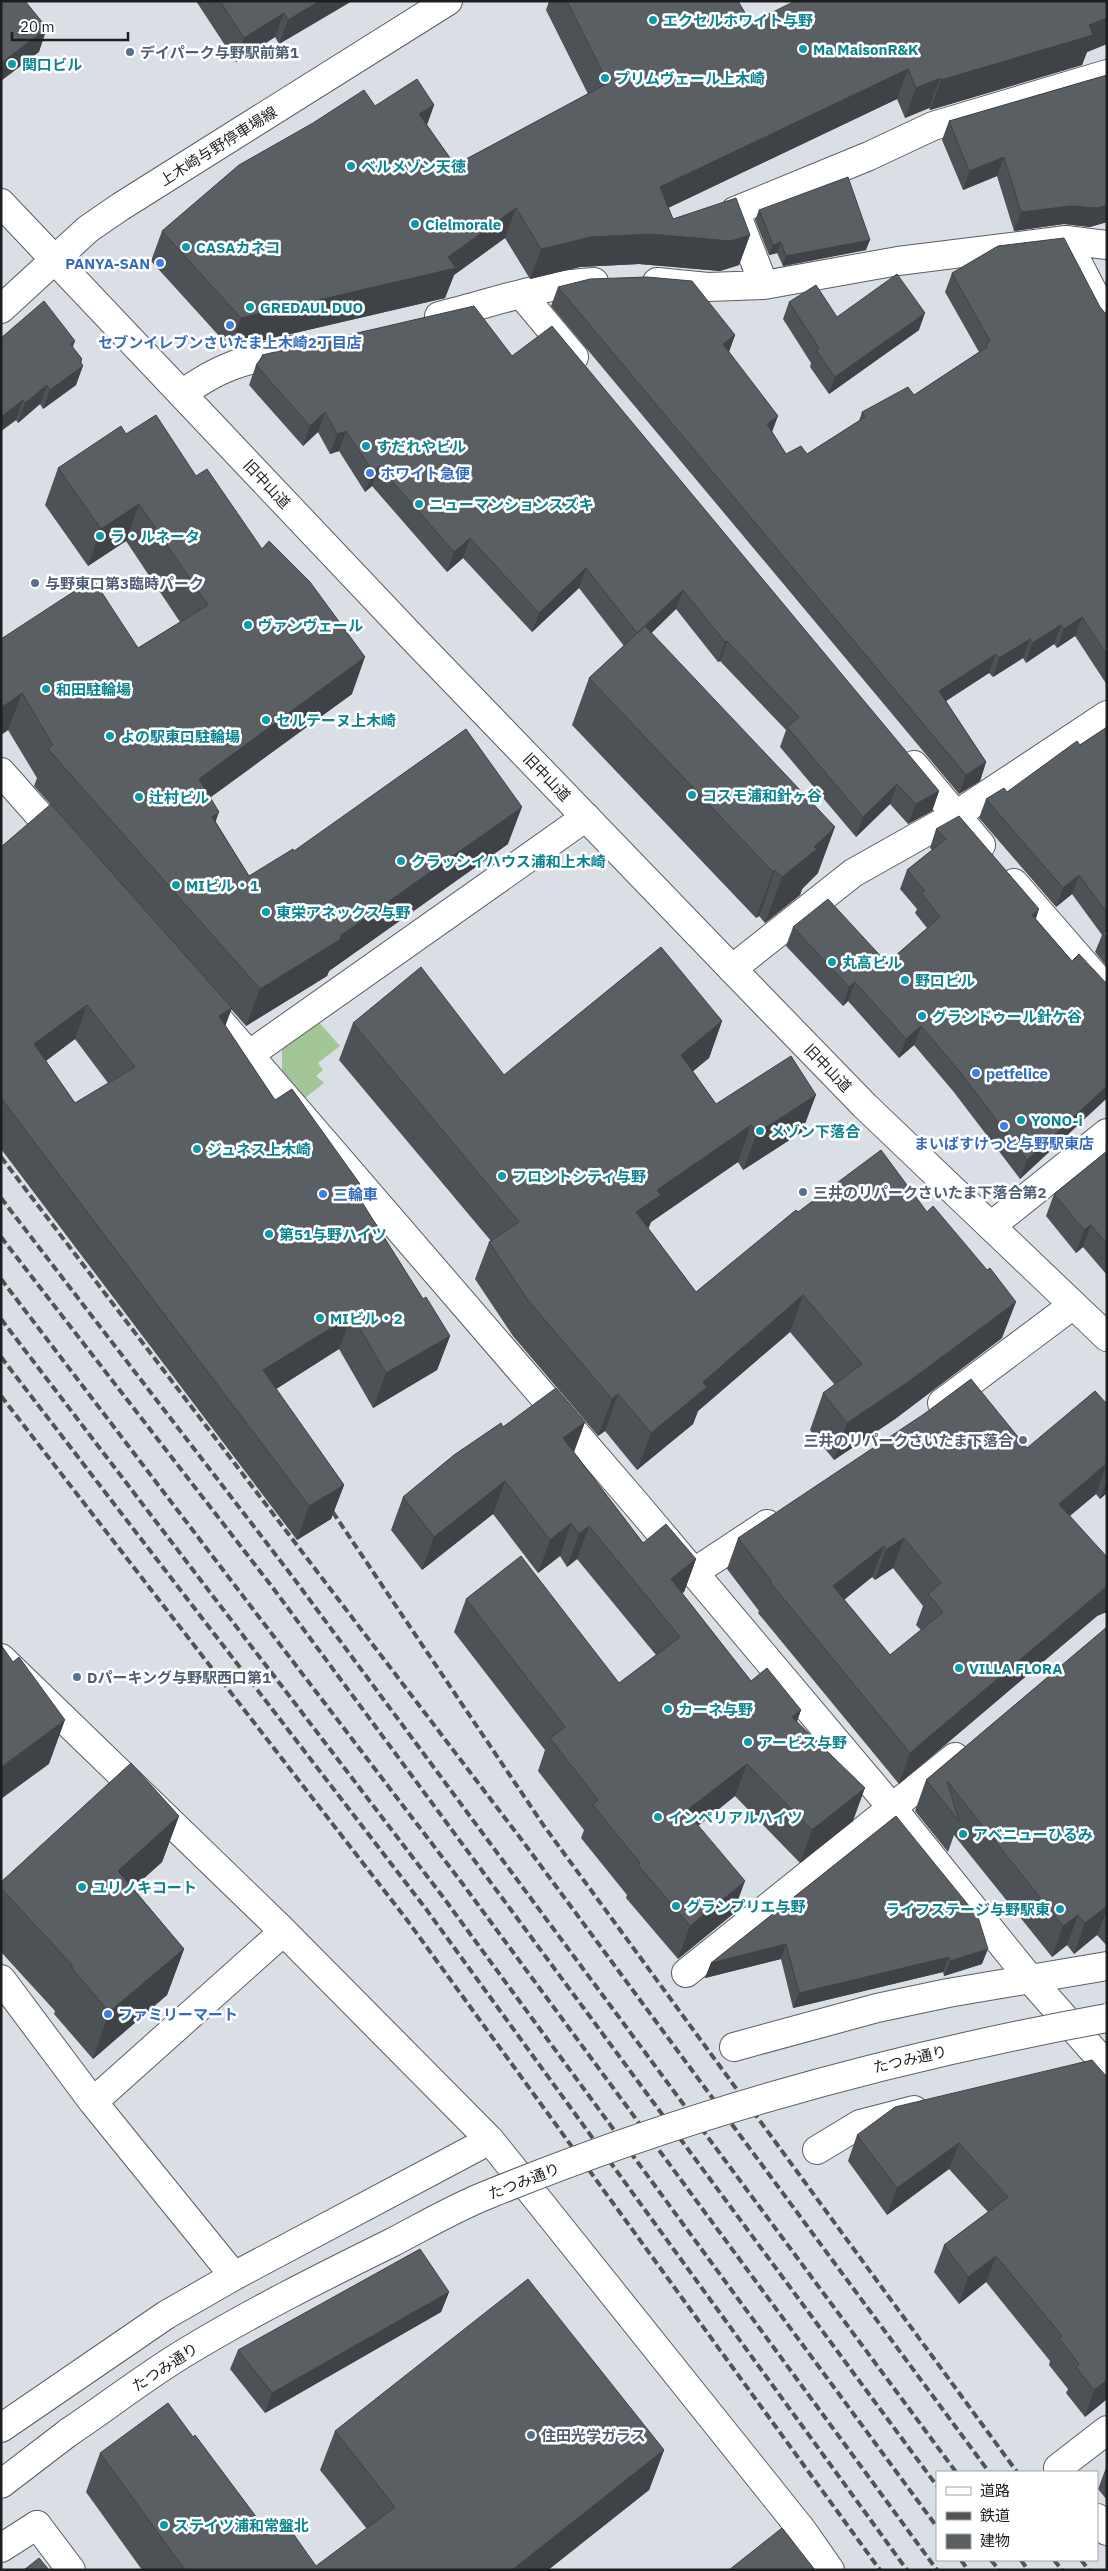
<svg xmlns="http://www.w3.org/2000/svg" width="1108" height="2571" font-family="'IBM Plex Sans','Noto Sans JP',sans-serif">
<rect width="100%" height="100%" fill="#dadfe5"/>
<path fill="#a3c696" d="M317 1020 340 1046 318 1063 323 1070 316 1076 324 1083 305 1098 282 1072V1042Z"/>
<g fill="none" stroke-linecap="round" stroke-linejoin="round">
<g stroke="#595e63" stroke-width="30">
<path id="minor" d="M1066 240 1107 319
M657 282 708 287 764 285 898 261 1066 240 1107 245
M764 285 735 211 869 156 933 126 1107 74
M522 295 574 357
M439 316C489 304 542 284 594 282
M182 394C224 363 248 360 297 349
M914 765 981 845
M1 772 63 842
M1014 883 1107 990
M732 969 853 873 956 815 1107 715
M200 998 637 1505 893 1809 1030 1979 1107 2066
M250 1054 586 817
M991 1226 1107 1133
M942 1403 1073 1305
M693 1573 767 1524
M1 1658 280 1928 490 2140 802 2530 830 2570
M686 1973 955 1757
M1 1979 93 2102 234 2276
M734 2047 877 2008 948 1993 1107 1966
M93 2102 283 1932
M817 2150 860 2124 914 2110
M1 2428 166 2315 234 2276 490 2140
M1061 2472 1058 2468 1107 2430
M1097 2518 1107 2531
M1 2548 37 2525"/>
</g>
<g stroke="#595e63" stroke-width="30">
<path id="tertiary" d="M1 2484 69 2432
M37 2525 71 2570"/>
</g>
<g stroke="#595e63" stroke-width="30">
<path id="secondary" d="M1 203 409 634 765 1003 865 1106 1107 1337
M1 309 88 229 120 207 448 1"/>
</g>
<use href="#minor" stroke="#fff" stroke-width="28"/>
<use href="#tertiary" stroke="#fff" stroke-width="28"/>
<use href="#secondary" stroke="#fff" stroke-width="28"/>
<path stroke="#515457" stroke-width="4" stroke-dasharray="8 4" stroke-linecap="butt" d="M1 1157 521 1839 989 2472
M1 1198 292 1576 956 2472
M1 1237 273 1588 937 2486
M1 1279 462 1883 937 2527
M1 1319 443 1897 937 2570
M1 1357 426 1909 907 2570
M1 1396 407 1920 880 2570
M326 1502 544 1826 1017 2472
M961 2560 968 2570
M991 2560 999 2570
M1021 2560 1028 2570
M1054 2560 1062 2570
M1081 2560 1089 2570"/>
<g stroke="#595e63" stroke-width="30" stroke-linecap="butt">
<path id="tertiary-bridge" d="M69 2432C108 2406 146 2376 186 2352 252 2312 322 2277 391 2243 422 2227 454 2208 487 2195 687 2113 894 2057 1107 2018"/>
</g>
<use href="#tertiary-bridge" stroke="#fff" stroke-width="28"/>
</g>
<path fill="#4d5256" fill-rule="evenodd" d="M196 1H352L279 44 275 37 236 62Z
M549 1H738L751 23 1107 1V44L1087 52 1082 65 930 110 929 108 905 118 897 99 668 208 673 219 750 235 739 265 720 271 639 264 580 267 530 279 505 238 454 275 445 298 230 348 151 261 162 231 375 106 434 105 427 125 455 165 588 94 546 10Z
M1107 75V222L1090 227 1064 224 1014 231 997 176 963 190 942 140 949 121Z
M759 210 866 250 783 266 777 253 769 255 755 220Z
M952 273 1100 307 1105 313H1107V685L1075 636 1057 648 1054 644 1026 663 1023 658 993 677 989 673 946 701 986 762 980 781 959 794 551 306 558 287 735 335 729 352 772 432 786 454H807L859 421 862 412 914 395 979 352 945 292Z
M789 302 837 317 919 330 829 394 810 367 811 363 783 319Z
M1 338 75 341 73 347 82 359 76 385 43 409 40 404 18 423 16 420 1 431Z
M262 355 512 356 939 791 932 811 908 824 890 804 856 837 780 747 786 730 720 661 718 662 676 609 651 633 818 873 802 889 800 895 765 923 759 916 756 918 572 725 589 678 624 646 579 588 532 632 463 558 447 572 372 486 365 492 339 451 330 454 318 432 303 446 249 385 256 365 259 361Z
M126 434 196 476 352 694 210 797 216 822 249 876 294 851 508 844 329 971 327 976 246 1026 231 1009 225 1026 275 1100 360 1184 356 1193 423 1299 450 1336 437 1370 373 1408 339 1349 276 1389 344 1485 331 1519 297 1540 1 1149V847L51 805 34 786 37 778 8 730 1 735V639L138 648 180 622 126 541 88 566 45 505 58 468ZM75 1039 108 1083 75 1103 46 1061Z
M1107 727V967L1095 952 1102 935 1072 894 1056 907 979 818 986 799 1007 792Z
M936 829 1036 919 1072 961 1107 984V1098L1020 1179 953 1091 914 1045 899 1058 848 1001 843 1006 786 946 793 927 887 963 927 928 915 913 917 909 900 889 907 870 932 850 930 848Z
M722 1021 709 1058 693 1071 716 1104 802 1132 743 1170 738 1162 651 1222 648 1229 696 1292 798 1212 1002 1338 895 1419 834 1460 810 1430 823 1393 835 1385 790 1332 698 1411 693 1424 637 1470 605 1431 598 1436 513 1336 475 1279 489 1242 491 1241 339 1060 353 1023 504 1075Z
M1107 1151V1275L1083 1247 1076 1253 1046 1216 1054 1194Z
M1107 1404V1493L1100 1499 1096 1494 1070 1516 1104 1613 1097 1616 899 1784 758 1613 759 1611 727 1569 738 1538 1027 1448ZM893 1568 923 1606 916 1625 921 1630 890 1655 844 1600 872 1577 875 1580Z
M585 1422 574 1452 643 1543 696 1559 684 1592 682 1593 751 1681 801 1710 797 1721 853 1821 800 1863 735 1796 698 1826 733 1914 678 1959 626 1898 627 1895 581 1838 584 1830 538 1771 545 1750 454 1632 466 1599 619 1683 656 1655 577 1559 567 1567 560 1556 538 1573 493 1514 422 1570 391 1530 403 1497 503 1427Z
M1107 1627V1946L1097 1935 1074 1954 1067 1945 1052 1957 954 1835 948 1852 915 1811 926 1780Z
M179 1816 162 1862 133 1888 184 1949 167 1995 93 2059 54 2014 55 2011 1 1952V1882Z
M896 1816 982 1964 944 1976 943 1972 793 2008 781 1959 705 1978 711 1963Z
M1092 2060 1107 2399 1085 2417 1066 2393 1068 2389 1049 2365 1050 2361 986 2282 959 2304 934 2272 944 2245 988 2212 949 2169 887 2215 848 2161 857 2135Z
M449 2292 441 2312 265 2413 230 2369 238 2350Z
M335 2431 664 2450 649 2490 548 2570H142L86 2492 100 2453 193 2437 266 2530 316 2566 367 2529 320 2470Z
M1107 2465V2500L1098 2489Z"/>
<path fill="#3f4246" d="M320 1H352L279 44 288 20Z
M284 13 275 37 236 62 244 38Z
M1107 18V44L1087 52 1082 65 930 110 941 80Z
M47 28 39 52 1 81V63Z
M908 69 897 99 649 217 660 187Z
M940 78 929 108 905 118 916 88Z
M434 105 423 135 419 114Z
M1004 157 997 176 963 190 969 171Z
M1107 205V222L1090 227 1064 224 1014 231 1021 212 1071 206Z
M516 208 505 238 454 275 445 298 230 348 241 318 448 257Z
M650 234 750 235 739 265 720 271 639 264 580 267 530 279 541 249 591 237Z
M870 240 866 250 783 266 786 256Z
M781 242 777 253 769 255 773 245Z
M925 313 919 330 829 394 835 377Z
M735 335 728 354 723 344Z
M82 359 79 368 83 366 76 385 43 409 50 390Z
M47 385 40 404 18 423 25 403Z
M23 400 16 420 1 431V417Z
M325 412 318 432 303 446 310 426Z
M778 416 771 435 767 424Z
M346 431 339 451 330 454 337 434Z
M379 466 372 486 365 492 373 472Z
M139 504 126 541 88 566 101 529Z
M470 538 463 558 447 572 454 552Z
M586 568 579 588 532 632 539 613Z
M683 590 676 609 630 654 637 634Z
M1082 617 1075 636 1057 648 1064 629Z
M1061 625 1054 644 1026 663 1032 643Z
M1030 639 1023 658 993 677 999 658Z
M727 641 720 661 718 662 725 642Z
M996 654 989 673 932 710 939 691Z
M365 657 352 694 185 816 199 779Z
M22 693 8 730 1 735V712L4 706Z
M986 762 980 781 959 794 966 775Z
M897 784 890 804 856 837 863 817Z
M939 791 932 811 908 824 916 804Z
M522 807 508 844 329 971 327 976 246 1026 260 989 340 936Z
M219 812 206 849 212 817Z
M835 827 818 873 802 889 800 895 765 923 782 877Z
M775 870 759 916 756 918 773 872Z
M1079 875 1072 894 1056 907 1063 888Z
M1039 909 1033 928 1032 915Z
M855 982 848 1001 843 1006 849 987Z
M87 1005 75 1039 21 1079 34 1044Z
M232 1008 219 1043V1016Z
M722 1021 709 1058 668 1092 681 1055Z
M921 1026 914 1045 899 1058 906 1039Z
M1107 1086V1098L1020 1179 1027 1160Z
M816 1095 802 1132 743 1170 757 1133Z
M751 1125 738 1162 651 1222 647 1232 636 1212 657 1190Z
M360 1184 347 1218 353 1188Z
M1091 1225 1083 1247 1076 1253 1084 1230Z
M803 1295 790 1332 698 1411 693 1424 637 1470 651 1433 703 1382Z
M1016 1302 1002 1338 895 1419 834 1460 847 1423Z
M352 1315 339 1349 251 1405 263 1370Z
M450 1336 437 1370 373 1408 386 1373Z
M618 1394 605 1431 598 1436 612 1399Z
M585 1422 573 1454 563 1438Z
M1107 1463 1096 1494 1047 1534 1059 1504Z
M1107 1480V1493L1100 1499Z
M505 1481 493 1514 422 1570 434 1537Z
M344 1485 331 1519 297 1540 309 1506Z
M571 1523 560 1556 538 1573 550 1540Z
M589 1526 577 1559 567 1567 579 1534Z
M904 1538 893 1568 875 1580 886 1550Z
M884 1546 872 1577 822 1617 833 1586Z
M696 1559 684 1592 659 1612 671 1579Z
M1107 1586V1613H1104L1097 1616 899 1784 910 1753Z
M801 1710 789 1743 792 1717Z
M65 1720 49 1764 1 1799V1767Z
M747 1764 735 1796 674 1844 686 1811Z
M865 1788 853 1821 800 1863 812 1830Z
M179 1816 162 1862 101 1917 118 1871Z
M745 1881 733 1914 678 1959 690 1926Z
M1107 1906V1910L1097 1935 1074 1954 1085 1923Z
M1078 1915 1067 1945 1052 1957 1063 1926Z
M786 1944 781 1959 705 1978 711 1963Z
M184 1949 167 1995 93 2059 109 2012Z
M988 1949 982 1964 944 1976 950 1961Z
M949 1957 943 1972 793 2008 799 1993Z
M959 2143 949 2169 887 2215 897 2188Z
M996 2256 986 2282 959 2304 968 2277Z
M449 2292 441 2312 265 2413 272 2393Z
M1107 2380V2399L1085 2417 1094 2390Z
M664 2450 649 2490 548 2570H512Z"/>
<path fill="#5a5f64" stroke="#3f4246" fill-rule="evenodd" d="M1 1H25L47 28 1 63Z
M220 1H320L288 20 284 13 244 38Z
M567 1H738L751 23 795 1H1107V18L1089 25 1093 35 941 80 940 78 916 88 908 69 660 187 673 219 736 198 750 235 731 241 650 234 591 237 541 249 516 208 448 257 456 268 241 318 162 231 239 165 313 123 364 90 375 106 417 79 434 105 419 114 455 165 608 83Z
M1107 75V205L1097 208 1071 206 1021 212 1004 157 969 171 949 121Z
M848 177 870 240 786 256 781 242 773 245 759 210Z
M1064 238 1100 307 1105 313H1107V655L1082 617 1064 629 1061 625 1032 643 1030 639 999 658 996 654 939 691 986 762 966 775 558 287 590 279 647 277 692 281 735 335 723 344 778 416 767 424 786 454 801 446 807 454 865 417 862 412 908 387 914 395 987 347 986 344 990 341 952 273 998 246Z
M897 274 925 313 835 377 816 350 819 348 789 302 816 285 837 317Z
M44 301 75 341 70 344 82 359 80 361 83 366 50 390 47 385 25 403 23 400 1 417V338Z
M474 306 512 356 552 326 939 791 916 804 897 784 863 817 787 727 799 717 727 641 725 642 683 590 637 633 586 568 539 613 470 538 454 552 379 466 373 472 346 431 337 434 325 412 310 426 256 365 263 356 262 355Z
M156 415 196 476 207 469 262 549 269 541 310 582 365 657 199 779 219 812 212 817 249 876 293 849 294 851 466 729 522 807 340 936 341 939 260 989 48 749 53 745 22 693 4 706 1 703V639L93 579 138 648 208 605 139 504 101 529 58 468 121 426 126 434Z
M645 626 835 827 814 847 817 849 782 877 775 870 773 872 589 678Z
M1107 727V913L1079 875 1063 888 986 799 1004 788 1007 792 1077 741 1080 745Z
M51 804 232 1008 219 1016 275 1100 292 1089 360 1184 353 1188 423 1299 426 1297 450 1336 386 1373 352 1315 263 1370 344 1485 309 1506 1 1098V847ZM87 1005 135 1067 75 1103 34 1044Z
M959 816 1039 909 1032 915 1072 961 1079 954 1107 984V1086L1027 1160 960 1072 921 1026 906 1039 855 982 849 987 793 927 828 899 887 963 940 917 922 894 925 891 907 870 946 839 936 829Z
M1107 929V939L1102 933Z
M661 947 722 1021 681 1055 716 1104 791 1056 816 1095 757 1133 751 1125 657 1190 661 1195 636 1212 696 1292 796 1210 798 1212 881 1150 927 1212 933 1206 987 1270 990 1268 1016 1302 908 1382 847 1423 823 1393 862 1364 803 1295 703 1382 707 1387 651 1433 618 1394 612 1399 527 1299 489 1242 519 1222 353 1023 421 967 504 1075Z
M1107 1151V1244L1091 1225 1084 1230 1054 1194Z
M971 1379 1027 1448 1095 1391 1107 1404V1463L1059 1504 1107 1557V1586L910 1753 770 1582 771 1581 738 1538 924 1414ZM904 1538 941 1583 928 1594 943 1612 890 1655 833 1586 884 1546 886 1550Z
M556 1388 585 1422 563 1438 643 1543 666 1524 696 1559 671 1579 751 1681 767 1668 801 1710 792 1717 865 1788 812 1830 747 1764 686 1811 745 1881 690 1926 638 1865 640 1863 593 1805 598 1800 550 1738 565 1727 466 1599 521 1556 619 1683 680 1637 589 1526 579 1534 571 1523 550 1540 505 1481 434 1537 403 1497 454 1455 501 1423 503 1427Z
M1107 1627V1906L1085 1923 1078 1915 1063 1926 947 1781 959 1821 926 1780Z
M1 1645 13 1662 19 1657 65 1720 1 1767Z
M131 1763 179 1816 118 1871 184 1949 109 2012 71 1967 73 1966 1 1888V1882Z
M896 1816 978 1917 988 1949 950 1961 949 1957 799 1993 786 1944 711 1963Z
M1092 2060 1107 2077V2380L1094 2390 1076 2367 1079 2364 1059 2338 1062 2336 996 2256 968 2277 944 2245 1008 2197 959 2143 897 2188 857 2135 895 2107Z
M420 2249 449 2292 272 2393 238 2350Z
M528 2279 664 2450 512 2570H185L100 2453 168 2403 193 2437 195 2435 266 2530 282 2518 316 2566 395 2507 335 2431Z
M782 2528 815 2570H729Z
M39 2558 49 2570H24Z"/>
<g fill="#0f9aa8" stroke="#fff" stroke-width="2">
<circle cx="653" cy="20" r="5"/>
<circle cx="803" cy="49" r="5"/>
<circle cx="12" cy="64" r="5"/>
<circle cx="605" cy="78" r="5"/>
<circle cx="351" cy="166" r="5"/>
<circle cx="415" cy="224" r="5"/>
<circle cx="186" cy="247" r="5"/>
<circle cx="250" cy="307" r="5"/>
<circle cx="366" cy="446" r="5"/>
<circle cx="419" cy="504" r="5"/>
<circle cx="100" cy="536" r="5"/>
<circle cx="248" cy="625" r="5"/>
<circle cx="46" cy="689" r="5"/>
<circle cx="266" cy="720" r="5"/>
<circle cx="110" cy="736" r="5"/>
<circle cx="692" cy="795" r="5"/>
<circle cx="139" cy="797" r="5"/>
<circle cx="401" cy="861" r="5"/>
<circle cx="176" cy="885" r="5"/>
<circle cx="266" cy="912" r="5"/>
<circle cx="832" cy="962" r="5"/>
<circle cx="905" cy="980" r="5"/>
<circle cx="922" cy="1016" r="5"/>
<circle cx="1021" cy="1120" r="5"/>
<circle cx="760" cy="1131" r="5"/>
<circle cx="197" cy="1149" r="5"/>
<circle cx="502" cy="1176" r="5"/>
<circle cx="269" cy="1234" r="5"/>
<circle cx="320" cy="1318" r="5"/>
<circle cx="959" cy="1668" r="5"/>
<circle cx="668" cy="1709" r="5"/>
<circle cx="748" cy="1742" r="5"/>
<circle cx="658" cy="1817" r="5"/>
<circle cx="963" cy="1834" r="5"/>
<circle cx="82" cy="1887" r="5"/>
<circle cx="676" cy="1906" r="5"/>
<circle cx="1060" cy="1909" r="5"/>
<circle cx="164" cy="2525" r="5"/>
</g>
<g fill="#5c6f8a" stroke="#fff" stroke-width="2">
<circle cx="130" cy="52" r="5"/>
<circle cx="35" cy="583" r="5"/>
<circle cx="803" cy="1192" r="5"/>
<circle cx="1023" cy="1440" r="5"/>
<circle cx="77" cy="1677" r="5"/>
<circle cx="531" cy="2435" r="5"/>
</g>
<g fill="#3f7fe0" stroke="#fff" stroke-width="2">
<circle cx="160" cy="263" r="5"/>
<circle cx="230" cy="325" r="5"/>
<circle cx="370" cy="473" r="5"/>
<circle cx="976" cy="1073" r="5"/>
<circle cx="1004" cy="1126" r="5"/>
<circle cx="323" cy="1194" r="5"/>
<circle cx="108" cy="2014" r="5"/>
</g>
<g text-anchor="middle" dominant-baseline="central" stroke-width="5" stroke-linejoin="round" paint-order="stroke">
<g font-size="15" font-weight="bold" fill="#0d838f" stroke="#fff" text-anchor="start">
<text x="663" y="20">エクセルホワイト与野</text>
<text x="813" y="49">Ma MaisonR&amp;K</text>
<text x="22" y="64">関口ビル</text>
<text x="615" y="78">プリムヴェール上木崎</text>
<text x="361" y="166">ベルメゾン天徳</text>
<text x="425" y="224">Cielmorale</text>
<text x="196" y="247">CASAカネコ</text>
<text x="260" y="307">GREDAUL DUO</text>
<text x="376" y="446">すだれやビル</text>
<text x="429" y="504">ニューマンションスズキ</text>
<text x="110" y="536">ラ・ルネータ</text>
<text x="258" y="625">ヴァンヴェール</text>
<text x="56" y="689">和田駐輪場</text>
<text x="276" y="720">セルテーヌ上木崎</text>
<text x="120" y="736">よの駅東口駐輪場</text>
<text x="702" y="795">コスモ浦和針ヶ谷</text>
<text x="149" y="797">辻村ビル</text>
<text x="411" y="861">クラッシイハウス浦和上木崎</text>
<text x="186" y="885">MIビル・1</text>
<text x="276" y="912">東栄アネックス与野</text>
<text x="842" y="962">丸高ビル</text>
<text x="915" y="980">野口ビル</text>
<text x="932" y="1016">グランドゥール針ケ谷</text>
<text x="1031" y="1120">YONO-i</text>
<text x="770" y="1131">メゾン下落合</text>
<text x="207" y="1149">ジュネス上木崎</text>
<text x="512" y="1176">フロントシティ与野</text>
<text x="279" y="1234">第51与野ハイツ</text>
<text x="330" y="1318">MIビル・2</text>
<text x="969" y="1668">VILLA FLORA</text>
<text x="678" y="1709">カーネ与野</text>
<text x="758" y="1742">アービス与野</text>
<text x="668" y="1817">インペリアルハイツ</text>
<text x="973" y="1834">アベニューひるみ</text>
<text x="92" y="1887">ユリノキコート</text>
<text x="686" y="1906">グランプリエ与野</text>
<text x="1050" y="1909" text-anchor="end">ライフステージ与野駅東</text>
<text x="174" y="2525">ステイツ浦和常盤北</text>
</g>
<g font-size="15" font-weight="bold" fill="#4e5e75" stroke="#fff" text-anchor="start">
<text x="140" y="52">デイパーク与野駅前第1</text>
<text x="45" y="583">与野東口第3臨時パーク</text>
<text x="813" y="1192">三井のリパークさいたま下落合第2</text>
<text x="1013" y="1440" text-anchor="end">三井のリパークさいたま下落合</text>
<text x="87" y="1677">Dパーキング与野駅西口第1</text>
<text x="541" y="2435">住田光学ガラス</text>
</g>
<g font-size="15" fill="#1c1e20" stroke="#fff">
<text transform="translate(218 146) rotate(-32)">上木崎与野停車場線</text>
<text transform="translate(267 484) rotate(47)">旧中山道</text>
<text transform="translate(547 777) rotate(46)">旧中山道</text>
<text transform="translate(828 1068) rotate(46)">旧中山道</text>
<text transform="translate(910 2059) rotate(-13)">たつみ通り</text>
<text transform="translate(524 2181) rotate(-21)">たつみ通り</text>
<text transform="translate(165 2367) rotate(-33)">たつみ通り</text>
</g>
<g font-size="15" font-weight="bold" fill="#366cbe" stroke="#fff" text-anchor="start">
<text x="150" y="263" text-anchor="end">PANYA-SAN</text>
<text x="230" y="342" text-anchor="middle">セブンイレブンさいたま上木崎2丁目店</text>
<text x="380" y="473">ホワイト急便</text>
<text x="986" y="1073">petfelice</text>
<text x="1004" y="1143" text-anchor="middle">まいばすけっと与野駅東店</text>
<text x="333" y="1194">三輪車</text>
<text x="118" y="2014">ファミリーマート</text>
</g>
</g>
<rect width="1108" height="2571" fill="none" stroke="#1c1e20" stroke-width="5"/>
<rect x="936" y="2471" width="162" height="90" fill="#ffffff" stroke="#a4a5a6"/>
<rect x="946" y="2487" width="25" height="8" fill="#ffffff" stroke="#a4a5a6"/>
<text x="980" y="2496" font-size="15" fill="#1c1e20">道路</text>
<rect x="946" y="2512" width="25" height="8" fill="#515457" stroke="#a4a5a6"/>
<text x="980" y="2521" font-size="15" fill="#1c1e20">鉄道</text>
<rect x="946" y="2534" width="25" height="15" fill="#5a5f64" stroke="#a4a5a6"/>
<text x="980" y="2546" font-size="15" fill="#1c1e20">建物</text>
<path d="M12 32v8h116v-8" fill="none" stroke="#1c1e20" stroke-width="2.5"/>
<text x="20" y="32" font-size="15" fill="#1c1e20" stroke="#ffffff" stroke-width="4" paint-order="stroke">20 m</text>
</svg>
